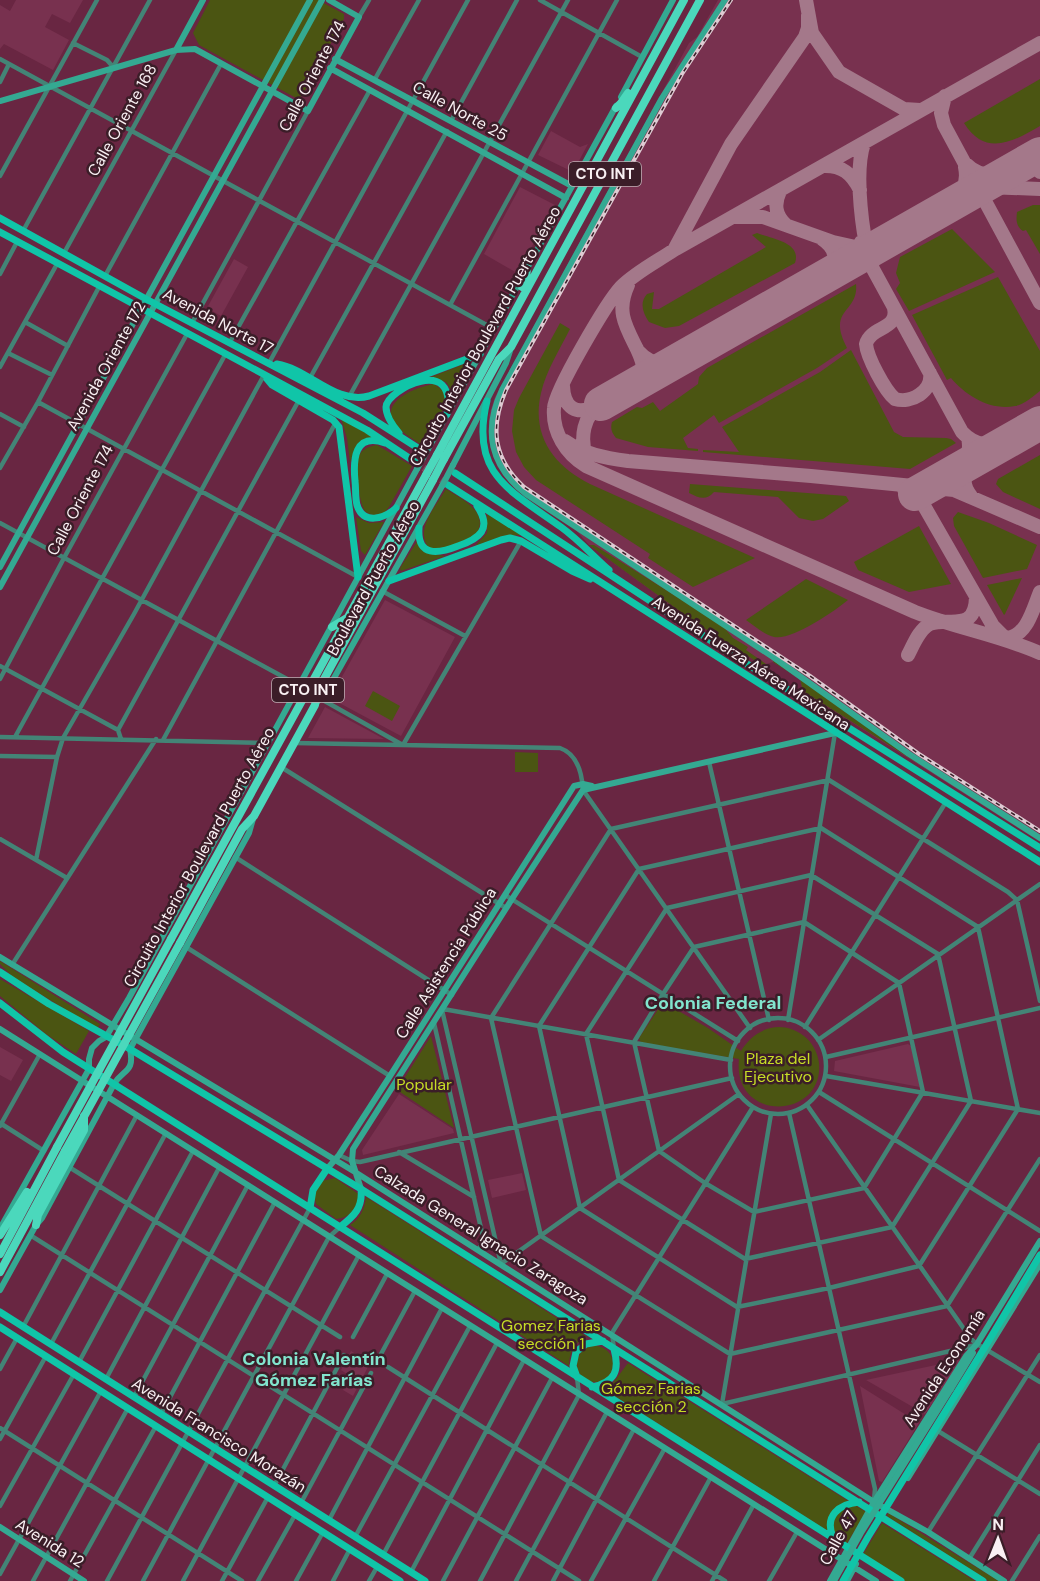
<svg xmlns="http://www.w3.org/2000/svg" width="1040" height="1581" font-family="'DM Sans',sans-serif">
<rect width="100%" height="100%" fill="#692642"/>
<path fill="#78314f" d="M16 0H83L70 23 52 14 45 27 69 40 53 70 4 44 0 49V5L10 11Z
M718 0H1040V842L803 691 800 679 773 662 762 665 696 623 589 545 573 527 516 489 504 476 491 450 489 440V415L495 397 689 43 697 37Z
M551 131 580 147 588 144 573 172 538 155Z
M520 187 555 205 517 273 484 254Z
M234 259 248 267 221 316 207 308Z
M385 600 455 637 401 736 330 698Z
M325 707 384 739 308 738Z
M908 1044 911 1046 920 1087 834 1071 835 1061Z
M0 1047 23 1060 11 1081 0 1075Z
M399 1094 453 1129 454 1133 363 1155 362 1150Z
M522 1173 526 1190 492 1198 488 1180Z
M351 1351 370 1363 353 1396 343 1390 350 1376 341 1370Z
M959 1360 960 1362 925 1414 866 1380Z
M860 1386 919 1423 882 1482 879 1481Z"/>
<path fill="#4b5512" d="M210 0H318L344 14V19L302 96 296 98 199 45 193 33Z
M1040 79V126C1013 142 985 157 964 123Z
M1033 205H1040V254L1026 230 1023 231C1016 226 1016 220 1017 212Z
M952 229 995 272 909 311 896 289 900 283 896 273 900 257Z
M757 233C771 239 802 242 795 263L679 326 665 328 649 322C643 313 639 303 647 294L654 292 652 309H659L766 247 752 235Z
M998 277 1040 351V391C1033 396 1024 405 1015 406 991 411 966 396 951 378L947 380 912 315Z
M856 284C859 313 826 308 847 348L817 368 719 423 714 415 683 438 688 448 698 449V451L648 447 616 438C612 433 610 429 612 422L637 407 642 408 653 402 660 411 698 384 699 377 707 368Z
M560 323 570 329C560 349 546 371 541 393 531 436 554 466 590 484L755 558 693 587 648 558 650 554 536 480 524 467 516 452 512 431 514 410 519 398Z
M851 350 894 432 903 437 946 438 951 439 956 443 910 469 703 452V450L739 452 722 427 820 372Z
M467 363 469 364 453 392 446 382 431 377Z
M434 384 445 392V406L423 446C415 440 403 434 396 425 377 402 416 387 434 384Z
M341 418 374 436 355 449 350 462 347 438Z
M377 445 412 466 389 507 384 513 374 515C370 514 368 514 365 511 359 503 355 467 358 458 361 449 370 446 377 445Z
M1040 455V509L1003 492 996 484 998 479Z
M690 484 846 496 849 501 823 519 813 521 799 518 778 497 714 492C706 501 699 498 689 493Z
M446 489C463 500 490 512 476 535L444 550 430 549C413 531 436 506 446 489Z
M958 512 989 523 1037 545 1027 569 983 578 954 526 953 518Z
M487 514 521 534 520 535 503 536 475 546 487 533Z
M356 517 369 523 384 522 365 555 361 551Z
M919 526 951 584 909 592 858 570 854 562Z
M418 540 427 553 445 556 401 571 400 568Z
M589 545H594L722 625 733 638 748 647 746 650 766 664 762 665 696 623Z
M1022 578 1005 614 1004 615 987 585Z
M806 579 848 600C835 611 791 641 774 637 764 635 755 626 746 620Z
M775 659 916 759 919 764 803 691 800 679 773 662Z
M373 691 400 706 392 721 365 706Z
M515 752 538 753V772H515Z
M0 961 100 1024 97 1029 13 977 0 964Z
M0 979 89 1031 76 1054 46 1034 0 996Z
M663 1002 708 1028 741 1051C754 1029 781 1018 804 1036 812 1042 818 1053 819 1063 824 1120 732 1123 739 1059L641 1043 639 1038Z
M431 1036 454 1128 397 1090Z
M335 1178 360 1195C355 1209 352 1217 336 1219L316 1204 314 1194 322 1181Z
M366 1197 587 1337C574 1343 569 1352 569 1366L350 1225C360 1219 365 1208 366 1197Z
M577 1364a18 18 0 1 1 36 0a18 18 0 1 1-36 0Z
M628 1363 866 1512 847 1543 607 1391Z
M888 1513 999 1581H989L887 1516Z
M882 1523 975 1581H903L862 1556Z"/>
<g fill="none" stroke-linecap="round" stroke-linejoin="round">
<path stroke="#a4788a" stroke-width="14" d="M806 0 812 33 839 72 904 109 920 110
M1040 43 674 250C656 262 636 272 621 287 607 302 555 390 554 408 552 432 566 454 586 466L915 612C956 628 999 635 1040 653
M945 96 941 113 944 125 1040 303
M864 143C854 172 862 240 873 269L962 432C976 447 992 447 1010 440
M966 164C980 178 997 177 1014 169
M823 166C842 165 852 174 860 190
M1040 166V172
M978 190 987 187 1040 189
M780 191C774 204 775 215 786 225
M946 208C960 197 969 186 965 167
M735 217H763L833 242 860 248 873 247 894 239
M822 239C837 249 838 261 827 275
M674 250 731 144 805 37 808 28V15
M825 276 855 256 861 242
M894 308C899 330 871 326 866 344 867 357 885 391 895 399 911 404 933 391 930 373
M638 351C648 362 660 367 675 362
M563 386C564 408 576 416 596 406
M627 389C633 384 641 379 643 371 644 363 640 356 637 349 625 325 616 311 628 285
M565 441C583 454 606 458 628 461L811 476 954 490 1040 527
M586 457C580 437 583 416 601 404
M921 484C945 480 975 468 968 438
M902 487 915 494 923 504 993 626 1007 640
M971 496C959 481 965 470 979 458
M1007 638C1027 636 1033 609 1040 592
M908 655C913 646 919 629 930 624 948 616 975 634 976 597"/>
<path stroke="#a4788a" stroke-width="34" d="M601 404 1040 154
M915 494 1040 423"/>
<path stroke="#7f445d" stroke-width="7" stroke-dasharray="7 3.5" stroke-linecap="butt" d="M415 462 447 484"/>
<path stroke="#438476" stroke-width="4.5" d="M540 0 642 57
M359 17 369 0
M73 43 107 60 114 68
M0 59 494 329
M375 79 419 0
M0 82 9 64
M451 121 517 0
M0 176 97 0
M23 231 150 0
M64 253 176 50
M0 274 17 242
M105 276 221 64
M450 305 617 0
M25 322 68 346
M192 323 308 111
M230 342 370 90
M8 353 52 375
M269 363 468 0
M0 367 57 264
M310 378 447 131
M349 397 568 0
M38 402 358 577
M0 414 24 427
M0 468 38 402 99 287
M0 523 300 686
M382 591 465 636
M0 666 118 730 121 739
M0 679 64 558 187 334
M321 699 401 744
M118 730 299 400
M0 737 269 743
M15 737 225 355
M163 740 336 422
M294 743 560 748C577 754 582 773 583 790L750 1028
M403 745 521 541
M0 756 57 757
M709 762 769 1020
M281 767 506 908
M821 828 978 927 1018 1109 919 1266 829 1288 737 1307 580 1208 539 1026 639 869Z
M0 839 67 878
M235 857 452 995
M36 860 57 757 63 738 134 614 264 375
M811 875 938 954 971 1101 892 1227 745 1259 619 1180 586 1034 667 908Z
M505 895 738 1041
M804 922 899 983 923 1092 864 1188 754 1212 705 1183 659 1151 634 1042 663 994 694 947Z
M186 947 390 1076
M12 965 156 739
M1040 1001 1017 900 1008 892 829 780 611 829 491 1018 541 1236 730 1354 947 1306 1040 1159
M443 1009 731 1060
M442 1010 501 1264 739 1094
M730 1066a48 48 0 1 1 96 0a48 48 0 1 1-96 0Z
M788 1020 835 733
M434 1023 483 1237 481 1246 478 1249
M805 1027 946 802
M818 1040 1040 884
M826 1057 1040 1008
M826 1076 1040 1113
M819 1092 1040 1231
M807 1105 971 1339 977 1344 1040 1382
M789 1113 875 1489 874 1500
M771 1114 722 1404 976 1345
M0 1123 44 1151
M0 1126 40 1054
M399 1152 474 1197
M339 1155 352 1161 360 1162 732 1078
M69 1167 340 1337
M30 1235 579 1581
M23 1327 137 1115
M353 1337 387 1274
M51 1344 166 1133
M614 1349 612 1333 753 1107
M381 1354 415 1291
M79 1362 193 1151
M388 1367 725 1581
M0 1369 17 1338
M106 1379 219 1168
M134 1397 248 1185
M161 1414 275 1202
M0 1428 242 1581
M938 1431 1040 1494
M0 1439 46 1356
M274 1486 344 1355
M301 1503 371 1373
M0 1506 74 1374
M329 1520 442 1308
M928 1532 1040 1355
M355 1537 470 1326
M383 1555 497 1343
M969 1559 1040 1445
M411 1572 524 1360
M0 1574 101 1391
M33 1581 128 1408
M70 1581 156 1426
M107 1581 310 1208
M143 1581 329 1237 340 1227
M183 1581 359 1255
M222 1581 268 1497
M258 1581 295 1515
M296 1581 323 1532
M333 1581 350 1549
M369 1581 377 1567
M443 1581 552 1378
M480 1581 579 1395 577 1377
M516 1581 607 1412
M553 1581 634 1429
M591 1581 665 1448
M654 1581 711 1477
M712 1581 754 1504
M769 1581 797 1532
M1012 1581 1040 1536"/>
<path stroke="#34a992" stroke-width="6" d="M725 0 662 98 502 390C483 430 490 466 526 494L773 657 909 754 1040 838
M176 50 203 0
M335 59 572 186
M330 68 566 198
M621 97 673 0
M0 101 176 50 195 49 308 111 359 17 329 0
M428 449 616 106
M453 465 506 363 511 348
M0 567 310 0
M0 587 322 0
M315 704 325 694 442 486
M0 957 355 1172 874 1502 928 1532 1004 1581
M0 1029 876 1581
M327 1169 339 1155 390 1076 574 786 583 784 592 786
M361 1189 352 1161 353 1149 512 899 583 790 835 733
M2 1225 89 1069V1059L92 1048 99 1041 106 1037 129 998 417 469
M0 1290 36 1225 42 1218 114 1084C123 1069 135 1073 130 1049L249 833 253 819
M951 1389 973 1353
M908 1478 1040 1264
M0 1527 84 1581
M830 1581 874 1502 966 1356 977 1344 1040 1241
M847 1581 856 1564"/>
<path stroke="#10c5a8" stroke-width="7" d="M0 218 146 299 363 413 421 450
M0 232 367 430 415 462
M277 364C309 369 335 405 369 396L480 354
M267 379 272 385 333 420 339 427 358 577
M487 401C469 474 511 491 561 527 579 540 593 556 609 570
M399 433C393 426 386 417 386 407 387 389 458 354 447 414
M385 443C354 432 353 460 355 481 356 489 355 497 357 505 363 525 384 519 396 508
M455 473 739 659 1040 848
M448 485 1040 862
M419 528C417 557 438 554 458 546 479 539 493 529 477 506
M389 581 501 540 510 538 521 541 572 571 590 579
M0 972 49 1004 130 1049 361 1189 983 1581
M0 1003 63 1052 901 1581
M310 1208 313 1190 327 1169
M340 1227C354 1216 363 1208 361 1189
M0 1312 425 1581
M0 1327 400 1581
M577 1377 573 1366 576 1352 586 1344 603 1341
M592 1387C615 1382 620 1371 614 1349
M833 1537C824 1516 839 1504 859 1502"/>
<path stroke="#4bd8bc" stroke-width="8" d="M616 108 621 103 628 93
M522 287 526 279 527 268
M437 455 684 0
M444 459 499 359 511 347 700 0
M332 627 347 618
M171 939 426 475
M180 943 242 829 254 816 315 705 318 690 433 480
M36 1225 38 1215 84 1130V1116
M0 1235 27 1192
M0 1254 57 1147
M0 1272 65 1151"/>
<g stroke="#decad2" stroke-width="4">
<path id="rail" d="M731 0 682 74 506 390C490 428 493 458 524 487L810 676 919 754 1040 831"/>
</g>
<use href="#rail" stroke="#3b1d28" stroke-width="1.5" stroke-dasharray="4.5" stroke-linecap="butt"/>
<path stroke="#34a992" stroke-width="6" d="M417 469 428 449
M442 486 453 465
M834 1581 861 1533 951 1389"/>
<path stroke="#10c5a8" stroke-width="7" d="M843 1581 868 1537 988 1342 1040 1255"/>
<path stroke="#4bd8bc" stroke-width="8" d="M426 475 437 455
M433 480 444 459
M57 1147 171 939
M65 1151 180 943"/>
</g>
<g text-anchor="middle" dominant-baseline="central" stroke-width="5" stroke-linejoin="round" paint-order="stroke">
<g fill="#3b1d28" stroke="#c0b1b6" stroke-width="1.5">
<rect x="569" y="162" width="72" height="24" rx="4.5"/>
<rect x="272" y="678" width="72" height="24" rx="4.5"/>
</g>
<g font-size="15" font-weight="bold" fill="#f9f0f3">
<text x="605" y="174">CTO INT</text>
<text x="308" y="690">CTO INT</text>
</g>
<g font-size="16" fill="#f9f0f3" stroke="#3b1d28">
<text transform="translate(312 76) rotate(-62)">Calle Oriente 174</text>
<text transform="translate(460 111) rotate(29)">Calle Norte 25</text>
<text transform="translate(122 120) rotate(-61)">Calle Oriente 168</text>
<text transform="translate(218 321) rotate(28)">Avenida Norte 17</text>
<text transform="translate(485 336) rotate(-61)">Circuito Interior Boulevard Puerto Aéreo</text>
<text transform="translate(106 366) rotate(-61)">Avenida Oriente 172</text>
<text transform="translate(80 500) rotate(-62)">Calle Oriente 174</text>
<text transform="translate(373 578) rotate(-61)">Boulevard Puerto Aéreo</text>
<text transform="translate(751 663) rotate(33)">Avenida Fuerza Aérea Mexicana</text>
<text transform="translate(199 857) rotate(-61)">Circuito Interior Boulevard Puerto Aéreo</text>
<text transform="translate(446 963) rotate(-58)">Calle Asistencia Pública</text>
<text transform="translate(481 1235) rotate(32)">Calzada General Ignacio Zaragoza</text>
<text transform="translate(944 1368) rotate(-57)">Avenida Economía</text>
<text transform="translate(219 1435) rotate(32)">Avenida Francisco Morazán</text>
<text transform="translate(838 1538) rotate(-61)">Calle 47</text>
<text transform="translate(50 1543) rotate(32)">Avenida 12</text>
</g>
<g font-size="16" fill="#c6dd26" stroke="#3b1d28">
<text x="778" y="1058">Plaza del<tspan x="778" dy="18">Ejecutivo</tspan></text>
<text x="424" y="1084">Popular</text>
<text x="551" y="1325">Gomez Farias<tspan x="551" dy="18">sección 1</tspan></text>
<text x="651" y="1388">Gómez Farias<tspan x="651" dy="18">sección 2</tspan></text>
</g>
<g font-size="18" font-weight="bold" fill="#82e5ce" stroke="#3b1d28">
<text x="713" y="1003">Colonia Federal</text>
<text x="314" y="1359">Colonia Valentín<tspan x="314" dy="21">Gómez Farías</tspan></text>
</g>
</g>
<g transform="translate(998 1539) rotate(1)" stroke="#3b1d28" stroke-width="4.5" paint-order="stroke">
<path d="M0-4.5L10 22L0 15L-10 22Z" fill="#f9f0f3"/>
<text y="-9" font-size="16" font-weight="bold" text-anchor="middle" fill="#f9f0f3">N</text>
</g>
</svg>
